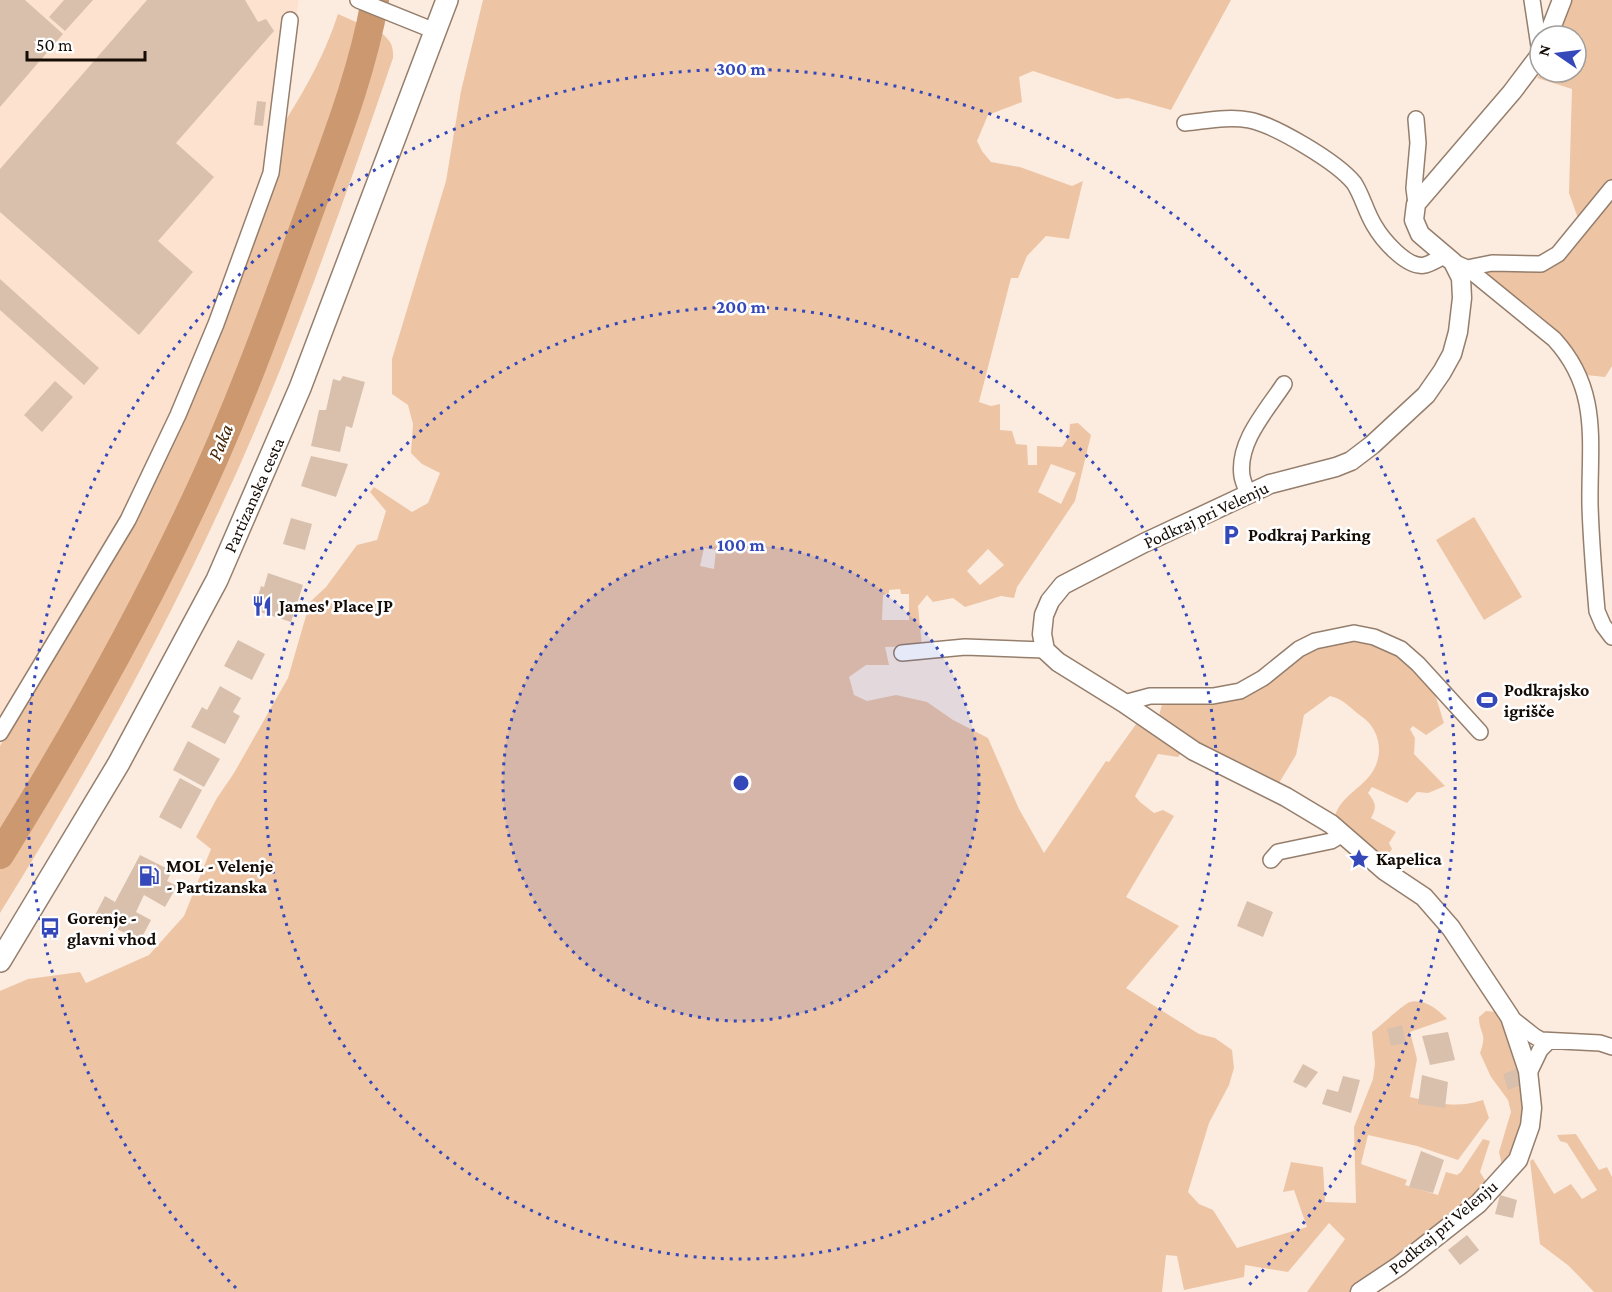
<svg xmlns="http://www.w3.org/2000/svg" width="1612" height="1292" font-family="'Crimson Pro',serif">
<rect width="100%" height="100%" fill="#fcece0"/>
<path fill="#fde3cf" d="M0 0H299L281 122 178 415 124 541 0 746Z"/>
<path fill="#edc5a5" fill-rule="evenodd" d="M483 0H1231L1171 110 1128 98 1117 99 1033 71 1019 77 1022 102 988 115 977 141 982 151 991 162 1020 167 1072 186 1083 181 1069 239 1046 236 1027 256 1018 278H1011L979 402 991 406 1000 404V430L1012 431 1016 444 1027 445 1028 465H1037V446L1062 447 1069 437 1070 424 1078 423 1091 435 1075 501 1017 587 1014 598 1001 596 965 607 953 598 933 602 927 595 918 606 922 646 885 647 889 665H866L849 677 854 695 867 701 896 695 927 702 953 720 988 738 1019 809 1044 853 1106 761 1109 762 1139 720 1181 753 1178 757 1158 754 1135 796 1140 802 1154 813 1163 810 1174 816 1126 897 1179 926 1126 988 1199 1034 1215 1038 1232 1050 1234 1068 1229 1085 1209 1123 1188 1192 1199 1204 1213 1210 1237 1248 1307 1227 1294 1190 1283 1192 1291 1162 1323 1167 1325 1202 1356 1203 1354 1127 1373 1079 1375 1064 1372 1032C1381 1026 1402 1005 1410 1002 1424 998 1439 1010 1447 1019L1410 1032 1417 1059 1410 1097C1438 1103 1456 1109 1483 1100L1489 1118 1458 1160 1417 1146 1368 1135 1361 1164 1407 1180 1405 1185 1438 1195 1446 1172 1457 1175 1461 1172 1483 1139 1490 1141 1480 1172 1486 1182 1478 1193 1357 1288 1350 1292H1307L1345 1239 1329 1223 1288 1272 1245 1265 1244 1277 1184 1290 1177 1256 1166 1255 1162 1292H0V991L28 979 80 972 86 983 149 955 184 916 211 849 196 837 217 798 234 773 288 678 310 602 326 587 357 545 377 540 386 511 370 492 374 487 412 512 428 503 440 473 422 464 411 453 413 424 408 405 392 394V359L446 181 461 91ZM1051 464 1076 473 1061 504 1038 492ZM704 548 716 550 714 569 700 566ZM988 549 1004 565 980 585 967 571ZM900 589 901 594H909V620H882L883 595 889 593V590Z
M1572 0H1612V179L1580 224 1569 193 1572 89 1537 78 1541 72H1576V36H1559Z
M338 14 365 26C340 113 309 198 277 283 248 359 219 436 184 510 130 625 67 736 0 844V746L124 541 179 427 281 122 287 118C308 85 326 51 338 14Z
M377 29C388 39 394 42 393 58 357 163 321 267 280 370 204 559 108 740 0 913V865L49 786 112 676 169 569 220 460 260 365 348 127Z
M1612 198V366L1605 377 1586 375 1482 275 1483 270 1552 266 1566 258Z
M1474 517 1522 597 1484 620 1436 540Z
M1343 641C1380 644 1411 653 1431 687 1437 697 1440 711 1444 723L1426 735 1413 726 1410 729 1415 738 1414 754 1445 786 1428 793 1417 792 1407 803 1372 787 1368 793C1376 803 1377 807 1371 818L1396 832 1389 843 1392 849 1383 861 1334 819C1339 800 1352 794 1366 780 1385 761 1383 731 1361 716 1350 708 1344 699 1330 696L1304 715 1296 755 1279 783 1232 769 1158 719 1163 701 1205 702 1303 652 1324 644Z
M1486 1011 1497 1012 1513 1050 1526 1098 1520 1151 1502 1165 1499 1152 1511 1112 1508 1100 1491 1077 1480 1053C1488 1031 1479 1035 1479 1017Z
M1576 1134 1599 1170 1607 1167 1612 1177V1292H1594L1569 1266 1540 1244 1530 1161 1533 1159 1554 1194 1571 1184 1582 1199 1597 1190 1567 1143 1560 1141 1557 1135Z"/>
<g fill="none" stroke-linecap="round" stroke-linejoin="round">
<path stroke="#cb986f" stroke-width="28" d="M0 855C77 731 149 603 209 470 245 390 275 307 305 224 331 152 362 76 375 0"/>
</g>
<path fill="#d9c0ac" d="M0 0H25L63 34 0 107Z
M64 0H93L65 31 49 17Z
M147 0H245L258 22 266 19 274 31 176 143 214 177 158 241 193 272 139 335 0 212V169Z
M257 101 266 102 263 126 254 125Z
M0 279 99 368 84 385 0 310Z
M343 376 365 382 352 428 346 426 340 452 311 446 319 410H326L333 379 340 381Z
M55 381 73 397 42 432 24 415Z
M311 456 348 464 336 497 301 486Z
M291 518 312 524 305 550 283 544Z
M268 573 303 585 291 622 257 611 261 597 258 596 261 586 264 587Z
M238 640 265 654 252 680 224 666Z
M220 686 241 698 233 712 240 716 225 744 191 727 202 707 207 710Z
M188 741 220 759 204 787 173 770Z
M180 778 202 790 181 829 159 817Z
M140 855 172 871 167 881 177 886 165 907 144 895 136 912 151 920 140 941 94 917 105 896 115 902Z
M1247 901 1273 912 1263 937 1237 926Z
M1402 1025 1406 1043 1391 1046 1387 1029Z
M1448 1032 1455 1060 1430 1065 1422 1036Z
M1303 1064 1318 1072 1306 1088 1293 1082Z
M1518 1068 1524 1084 1508 1090 1503 1074Z
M1422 1075 1448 1082 1445 1108 1418 1104Z
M1343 1076 1360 1080 1351 1113 1322 1104 1327 1089 1338 1092Z
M1421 1151 1444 1160 1433 1193 1409 1187Z
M1500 1195 1517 1200 1513 1218 1495 1214Z
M1467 1235 1479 1250 1460 1265 1448 1250Z"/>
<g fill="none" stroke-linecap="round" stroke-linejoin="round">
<g stroke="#957e6c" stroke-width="18">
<path id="minor" d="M358 0 435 31
M1532 0 1540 53
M1185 123C1206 121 1228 116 1249 120 1275 125 1337 162 1354 183 1362 195 1366 212 1374 225 1382 239 1407 269 1425 265 1432 263 1440 258 1446 255
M1416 204 1414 188 1418 143 1416 119
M1453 262 1467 268 1554 339C1601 390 1589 443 1590 505 1591 540 1594 576 1597 611L1603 625 1612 637
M1467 268 1492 263 1541 264 1558 254 1612 188
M1248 494C1246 488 1243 482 1242 476 1237 442 1267 410 1284 384
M902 653 965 647 1045 650
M1124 703 1150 696H1213L1240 691 1263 678 1299 649 1315 641 1354 633 1374 637 1401 649 1418 664 1480 732
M0 733 128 520 178 415 216 324 271 173 290 20
M1271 860 1278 852 1331 841 1343 834
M1510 1017 1534 1036 1541 1040 1600 1043 1612 1047
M1528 1075 1540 1050 1549 1041"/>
</g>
<g stroke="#957e6c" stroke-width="21">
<path id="tertiary" d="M1548 36 1562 0
M1360 1292 1399 1266 1478 1204 1518 1160 1530 1126 1532 1108 1528 1071 1510 1017 1451 928 1424 897 1385 871 1331 824 1286 797 1194 751 1124 703 1058 662 1045 650 1042 634 1044 615 1050 601 1063 585 1144 543 1270 484 1336 467 1351 461 1372 445 1426 395 1442 372 1452 354 1458 332 1462 298 1461 278 1453 262 1420 234 1414 220 1416 204 1512 92 1540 55"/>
</g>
<g stroke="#957e6c" stroke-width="24">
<path id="secondary" d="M0 961 119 763 217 580 300 388 447 0"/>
</g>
<use href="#minor" stroke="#fff" stroke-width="15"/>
<use href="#tertiary" stroke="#fff" stroke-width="18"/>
<use href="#secondary" stroke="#fff" stroke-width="21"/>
</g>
<circle cx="741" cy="783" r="238" fill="#3448ba" fill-opacity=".12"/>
<g fill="none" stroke="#3448ba" stroke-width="3" stroke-dasharray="3 6">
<circle cx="741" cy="783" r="238"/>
<circle cx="741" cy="783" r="476"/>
<path d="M236 1288A714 714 0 1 1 1246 1288"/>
</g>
<defs>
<g id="parking-bare" transform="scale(1.62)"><path d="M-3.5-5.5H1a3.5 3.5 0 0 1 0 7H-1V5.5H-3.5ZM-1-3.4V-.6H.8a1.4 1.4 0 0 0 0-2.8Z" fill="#3448ba" stroke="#fff" stroke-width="2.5" paint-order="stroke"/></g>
<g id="restaurant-bare" transform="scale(1.62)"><path d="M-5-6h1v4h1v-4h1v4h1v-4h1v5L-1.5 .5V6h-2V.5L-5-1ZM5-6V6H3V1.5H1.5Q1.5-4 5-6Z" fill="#3448ba" stroke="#fff" stroke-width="2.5" paint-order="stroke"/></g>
<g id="stadium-bare" transform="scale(1.62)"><path d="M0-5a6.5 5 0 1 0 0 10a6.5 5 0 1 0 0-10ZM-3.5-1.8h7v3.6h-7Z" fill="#3448ba" stroke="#fff" stroke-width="2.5" paint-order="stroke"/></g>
<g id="sight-bare" transform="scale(1.62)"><path d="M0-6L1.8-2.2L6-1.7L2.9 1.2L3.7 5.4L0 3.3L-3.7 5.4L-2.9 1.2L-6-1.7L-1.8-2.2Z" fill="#3448ba" stroke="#fff" stroke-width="2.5" paint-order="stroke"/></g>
<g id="fuel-bare" transform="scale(1.62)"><path d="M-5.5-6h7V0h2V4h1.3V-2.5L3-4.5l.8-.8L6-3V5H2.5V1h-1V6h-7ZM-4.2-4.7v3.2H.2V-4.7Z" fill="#3448ba" stroke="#fff" stroke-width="2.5" paint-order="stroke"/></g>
<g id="bus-bare" transform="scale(1.62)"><path d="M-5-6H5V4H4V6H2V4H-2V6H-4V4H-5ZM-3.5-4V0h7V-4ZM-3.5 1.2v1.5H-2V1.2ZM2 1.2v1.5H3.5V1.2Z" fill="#3448ba" stroke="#fff" stroke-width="2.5" paint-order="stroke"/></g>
</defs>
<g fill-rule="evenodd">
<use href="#parking-bare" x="1231" y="535"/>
<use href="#restaurant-bare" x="262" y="606"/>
<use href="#stadium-bare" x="1487" y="700"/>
<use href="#sight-bare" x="1359" y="859"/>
<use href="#fuel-bare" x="149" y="876"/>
<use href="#bus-bare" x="50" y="928"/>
</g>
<g text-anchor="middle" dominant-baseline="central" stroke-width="5" stroke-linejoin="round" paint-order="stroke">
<g font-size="18" fill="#150c06" stroke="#fff">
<text transform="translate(254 495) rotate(-66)">Partizanska cesta</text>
<text transform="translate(1206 515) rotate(-25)">Podkraj pri Velenju</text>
<text transform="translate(1443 1227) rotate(-40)">Podkraj pri Velenju</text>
</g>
<g font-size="18" font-weight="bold" fill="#150c06" stroke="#fff" text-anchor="start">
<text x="1248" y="535">Podkraj Parking</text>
<text x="279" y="606">James' Place JP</text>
<text x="1504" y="690">Podkrajsko<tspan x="1504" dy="21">igrišče</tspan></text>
<text x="1376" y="859">Kapelica</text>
<text x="166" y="866">MOL - Velenje<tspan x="166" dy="21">- Partizanska</tspan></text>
<text x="67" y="918">Gorenje -<tspan x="67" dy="21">glavni vhod</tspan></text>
</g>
<g font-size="20" font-style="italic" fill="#422100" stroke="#fff">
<text transform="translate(220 442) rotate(-68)">Paka</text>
</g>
</g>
<circle cx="741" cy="783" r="9" fill="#3448ba" stroke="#fff" stroke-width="3"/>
<g font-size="18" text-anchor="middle" font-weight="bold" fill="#3448ba" stroke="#fff" stroke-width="5" stroke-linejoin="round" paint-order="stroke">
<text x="741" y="75">300 m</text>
<text x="741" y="313">200 m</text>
<text x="741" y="551">100 m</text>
</g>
<g transform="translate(1558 54) rotate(284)"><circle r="28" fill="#ffffff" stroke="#a19e9b" stroke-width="1.5"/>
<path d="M0-4.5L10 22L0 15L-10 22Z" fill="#3448ba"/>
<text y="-9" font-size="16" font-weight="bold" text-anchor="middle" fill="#150c06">N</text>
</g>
<path d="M27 51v9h118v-9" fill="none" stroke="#150c06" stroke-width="3"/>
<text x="36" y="51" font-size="18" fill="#150c06" stroke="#ffffff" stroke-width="4.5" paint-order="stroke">50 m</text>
</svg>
